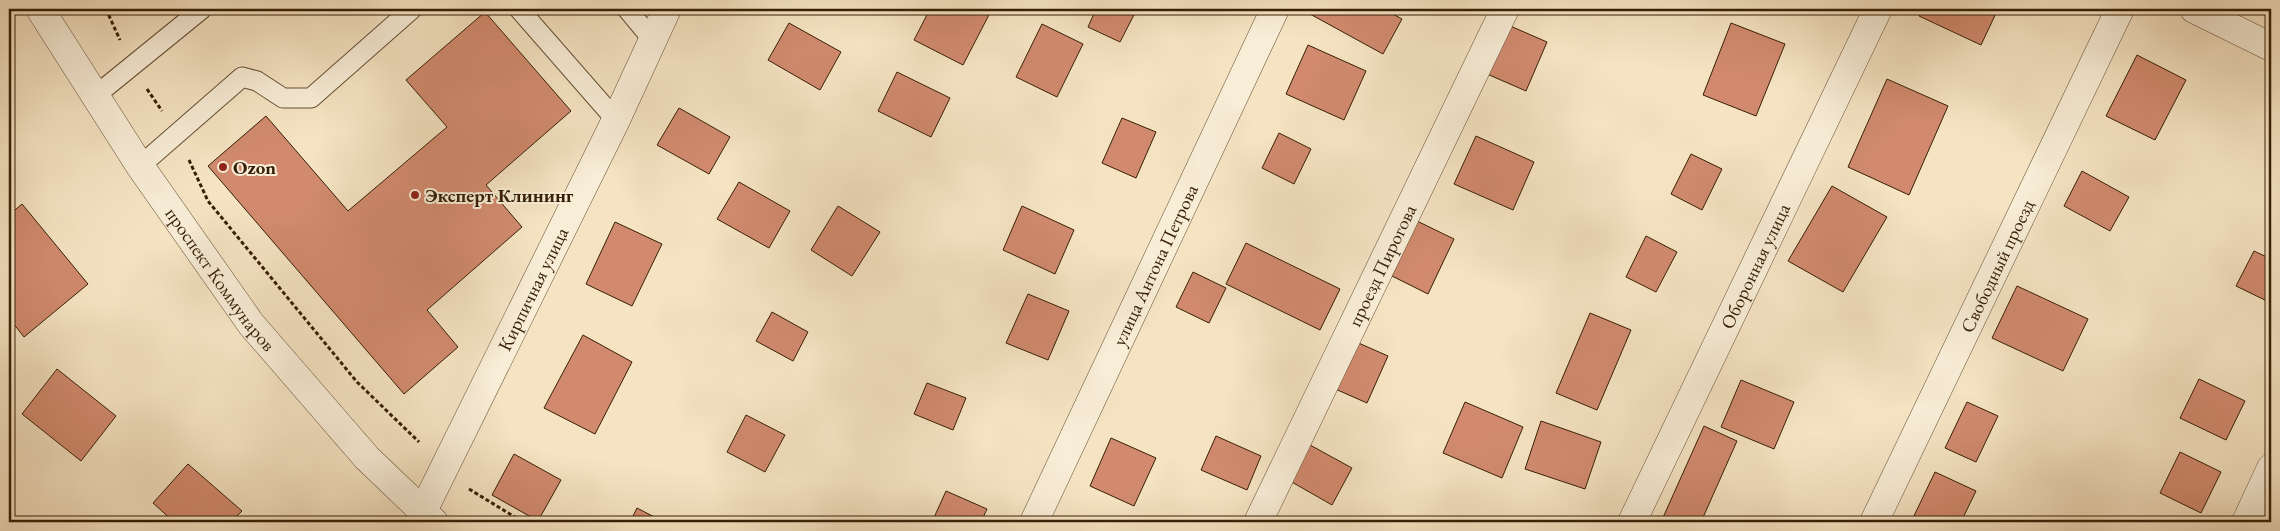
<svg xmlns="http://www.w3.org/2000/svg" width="2280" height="531" font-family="'EB Garamond',serif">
<rect width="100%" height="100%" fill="#f5e3c2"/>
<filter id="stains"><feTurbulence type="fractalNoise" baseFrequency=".004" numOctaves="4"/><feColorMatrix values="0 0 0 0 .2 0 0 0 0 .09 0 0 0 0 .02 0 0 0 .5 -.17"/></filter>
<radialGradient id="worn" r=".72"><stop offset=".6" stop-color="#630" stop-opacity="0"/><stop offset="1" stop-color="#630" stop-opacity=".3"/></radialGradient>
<path fill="#d18a6e" stroke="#361f06" d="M930 9H992L963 65 914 40Z
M1096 9H1137L1120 42 1088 27Z
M1313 9H1384L1402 19 1383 54 1310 14Z
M1922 9H1998L1981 45 1919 16Z
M485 12 571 111 486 185 522 227 427 310 458 347 404 394 208 166 266 116 348 211 447 127 406 80Z
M789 23 841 52 820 90 768 60Z
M1731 23 1785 44 1756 116 1703 95Z
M1042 24 1083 44 1057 97 1016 77Z
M1508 25 1547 42 1526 91 1487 74Z
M1308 45 1366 71 1344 120 1286 94Z
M2137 55 2186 80 2155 140 2106 116Z
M897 72 950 98 931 137 878 111Z
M1887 79 1948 106 1909 195 1848 167Z
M679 108 730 137 709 174 657 145Z
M1122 118 1156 132 1136 178 1102 163Z
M1279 133 1311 149 1294 184 1262 168Z
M1476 136 1534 162 1513 210 1454 184Z
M1691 154 1722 169 1702 210 1671 194Z
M2082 171 2129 197 2110 231 2064 206Z
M739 182 790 211 769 248 717 219Z
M1832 186 1887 217 1843 292 1788 261Z
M22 204 88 284 24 337 9 318V215Z
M838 206 880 232 852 276 811 250Z
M1022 206 1074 230 1055 274 1003 250Z
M1417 221 1454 239 1428 294 1392 276Z
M615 222 662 244 632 306 586 284Z
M1646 236 1677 252 1656 292 1626 277Z
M1246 243 1340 289 1320 330 1226 284Z
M2254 251 2271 259V303L2236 286Z
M1193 272 1226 288 1209 323 1176 307Z
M2017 286 2088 319 2063 371 1992 338Z
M1028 294 1069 311 1048 360 1006 343Z
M772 312 808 332 793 361 756 341Z
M1590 313 1631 330 1597 410 1556 393Z
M583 335 632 362 595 434 544 408Z
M1354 341 1388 356 1367 403 1333 388Z
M57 369 116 416 81 461 22 414Z
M2199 379 2245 401 2226 440 2180 418Z
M1741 380 1794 402 1774 449 1721 427Z
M927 383 966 398 953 430 914 414Z
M1465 402 1523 427 1502 478 1443 453Z
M1967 402 1998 416 1976 462 1945 448Z
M746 415 785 435 765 472 727 452Z
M1541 421 1601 442 1585 489 1525 469Z
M1704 426 1737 441 1701 522H1661Z
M1216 436 1261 456 1247 490 1201 470Z
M1111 438 1156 458 1134 506 1090 486Z
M1310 445 1352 468 1332 505 1290 481Z
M2180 452 2221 472 2201 513 2160 493Z
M514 454 561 480 538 521 492 495Z
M188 464 242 511 231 522H174L153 503Z
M1935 472 1976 491 1961 522H1917L1912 520Z
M946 491 987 509 981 522H932Z
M637 508 664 522H630Z"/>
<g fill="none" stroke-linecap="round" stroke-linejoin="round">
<g stroke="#665035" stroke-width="21">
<path id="service" d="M519 9 616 120
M627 9 652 39
M95 96 202 9
M140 166 242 77 257 81 283 98H311L412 9"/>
</g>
<g stroke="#665035" stroke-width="29">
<g id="minor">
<path d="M2194 9 2271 47"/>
<path id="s1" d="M422 513 616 120 667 9"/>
<path id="s2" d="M1258 522 1505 9"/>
<path id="s3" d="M1632 522 1878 9"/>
<path id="s4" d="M1874 522 2120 9"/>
<path d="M2246 522 2271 468"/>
</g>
</g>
<g stroke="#665035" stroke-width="29">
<g id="tertiary">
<path id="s5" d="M40 9 140 166 251 324 367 458 434 522"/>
<path id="s6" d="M1034 522 1275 9"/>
</g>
</g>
<path stroke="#361f06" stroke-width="3" stroke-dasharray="4 2.5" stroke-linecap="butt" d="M106 9 120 40
M147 89 162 111
M189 160 208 201 357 382 419 442
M469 489 523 522"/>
<use href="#service" stroke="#f8edd7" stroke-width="19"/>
<use href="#minor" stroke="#f8edd7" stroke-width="28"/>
<use href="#tertiary" stroke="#f8edd7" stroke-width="28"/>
</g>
<g fill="#8f2418" stroke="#f8edd7" stroke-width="2">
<circle cx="223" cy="167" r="5"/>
<circle cx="415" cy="195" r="5"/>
</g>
<g text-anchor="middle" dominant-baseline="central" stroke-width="4" stroke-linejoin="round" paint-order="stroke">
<g font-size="19" font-weight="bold" fill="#361f06" stroke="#f8edd7" text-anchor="start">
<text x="233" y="167">Ozon</text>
<text x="425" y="195">Эксперт Клининг</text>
</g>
<g font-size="19" fill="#361f06" stroke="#f8edd7">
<text stroke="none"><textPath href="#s6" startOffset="284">улица Антона Петрова</textPath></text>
<text stroke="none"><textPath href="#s2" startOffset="285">проезд Пирогова</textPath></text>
<text stroke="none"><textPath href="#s3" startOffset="284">Оборонная улица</textPath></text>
<text stroke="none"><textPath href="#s4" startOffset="284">Свободный проезд</textPath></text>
<text stroke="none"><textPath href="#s5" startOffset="325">проспект Коммунаров</textPath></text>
<text stroke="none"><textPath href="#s1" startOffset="250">Кирпичная улица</textPath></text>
</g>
</g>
<rect width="2280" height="531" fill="none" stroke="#f5e3c2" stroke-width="30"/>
<rect x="10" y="10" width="2260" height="511" fill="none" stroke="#361f06" stroke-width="2.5"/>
<rect x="15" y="15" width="2250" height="501" fill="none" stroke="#361f06"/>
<rect width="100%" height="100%" filter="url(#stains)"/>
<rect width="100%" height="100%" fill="url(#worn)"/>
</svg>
